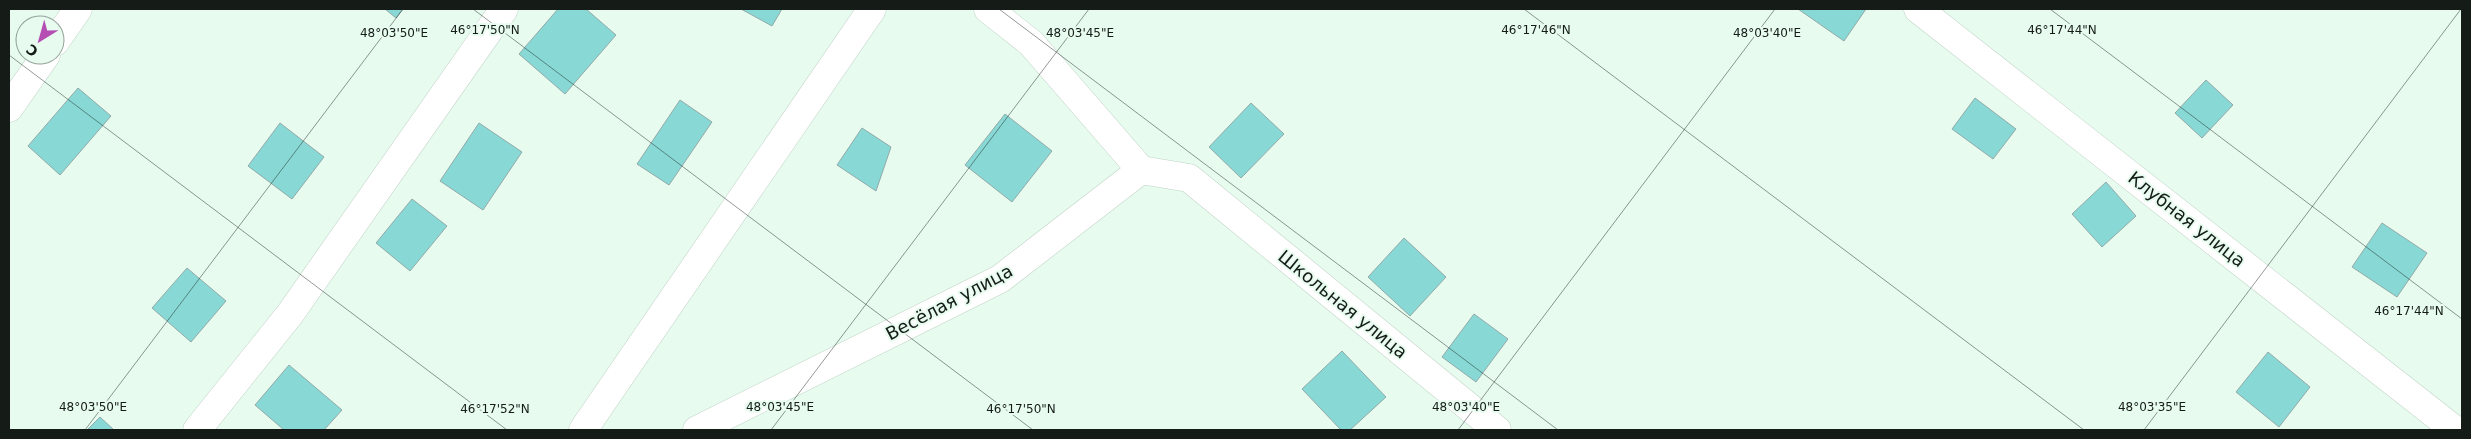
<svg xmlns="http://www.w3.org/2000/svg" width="2471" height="439" font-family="'DejaVu Sans',sans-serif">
<rect width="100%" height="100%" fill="#e7fbef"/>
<path fill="#88d8d5" stroke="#92aaa9" d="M385 9H403L396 18Z
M558 9H586L616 35 565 94 519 54Z
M741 9H782L772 26Z
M1798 9H1866L1844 41Z
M2206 80 2233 105 2202 138 2175 113Z
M78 88 111 116 60 175 28 146Z
M1975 98 2016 129 1993 159 1952 129Z
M680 100 712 122 669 185 637 164Z
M1251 103 1284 134 1241 178 1209 147Z
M1005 114 1052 151 1012 202 965 165Z
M280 123 324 157 292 199 248 166Z
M479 123 522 152 483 210 440 181Z
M862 128 891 147 876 191 837 165Z
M2106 182 2136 216 2102 247 2072 214Z
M412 199 447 226 410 271 376 243Z
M2382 223 2427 253 2397 297 2352 267Z
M1404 238 1446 277 1410 316 1368 277Z
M187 268 226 301 191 342 152 308Z
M1474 314 1508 339 1476 382 1442 357Z
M1342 351 1386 397 1350 430H1341L1302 389Z
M2268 352 2310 387 2279 427 2236 392Z
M289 365 342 410 324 430H284L255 405Z
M100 417 114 430H87Z"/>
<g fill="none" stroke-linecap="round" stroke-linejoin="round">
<g stroke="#c0d3c7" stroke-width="29">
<path id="minor" d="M988 9 1031 43 1141 170
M1918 9 2455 430
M55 42 78 9
M9 108 46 55
M197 430 290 314 504 9
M583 430 872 9
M697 430 1000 279 1141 170 1189 178 1497 430"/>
</g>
<use href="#minor" stroke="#fff" stroke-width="28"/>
</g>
<path fill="none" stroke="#151c18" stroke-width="1" stroke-opacity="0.45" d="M473 9 1033 430M999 9 1558 430M1524 9 2084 430M2050 9 2462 319M9 55 507 430M85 430 403 9M771 430 1089 9M1458 430 1775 9M2144 430 2461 9"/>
<g text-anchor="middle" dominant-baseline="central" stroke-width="4" stroke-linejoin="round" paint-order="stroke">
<g font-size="18" fill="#151c18" stroke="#e7fbef">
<text transform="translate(2187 219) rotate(38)">Клубная улица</text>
<text transform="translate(949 302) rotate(-28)">Весёлая улица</text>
<text transform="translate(1343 304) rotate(39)">Школьная улица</text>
</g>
</g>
<g font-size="12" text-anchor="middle" fill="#151c18" stroke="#e7fbef" stroke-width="4" stroke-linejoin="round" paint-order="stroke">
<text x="1536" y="34">46°17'46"N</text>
<text x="485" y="34">46°17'50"N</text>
<text x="2062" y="34">46°17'44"N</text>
<text x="394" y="37">48°03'50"E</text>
<text x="1080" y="37">48°03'45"E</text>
<text x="1767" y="37">48°03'40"E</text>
<text x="2409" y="315">46°17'44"N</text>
<text x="93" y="411">48°03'50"E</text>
<text x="780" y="411">48°03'45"E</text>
<text x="1466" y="411">48°03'40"E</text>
<text x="2152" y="411">48°03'35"E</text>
<text x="495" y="413">46°17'52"N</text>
<text x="1021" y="413">46°17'50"N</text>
</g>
<rect width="2471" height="439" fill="none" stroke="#151c18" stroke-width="20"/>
<g transform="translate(40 40) rotate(217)"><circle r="24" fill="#e7fbef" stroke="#93a299"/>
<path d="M0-4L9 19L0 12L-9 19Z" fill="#b54eb2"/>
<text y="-8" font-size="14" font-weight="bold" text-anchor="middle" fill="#151c18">С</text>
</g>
</svg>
